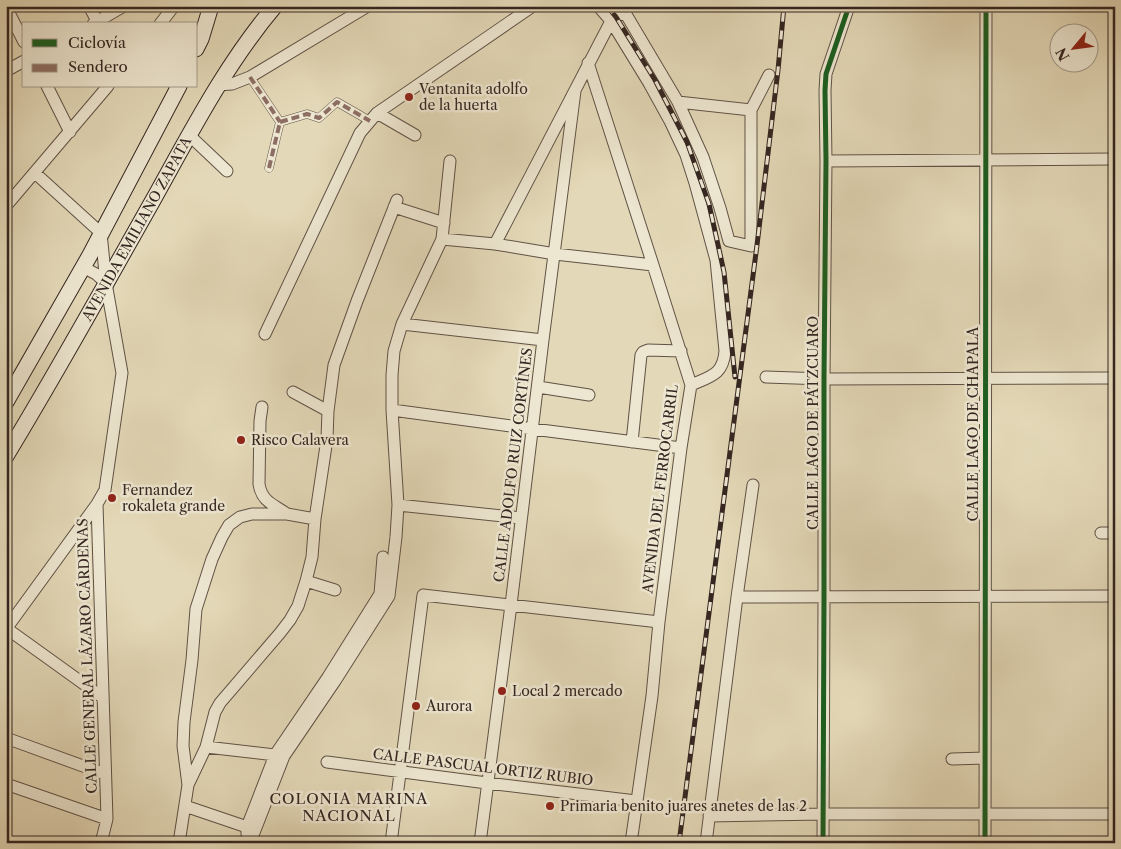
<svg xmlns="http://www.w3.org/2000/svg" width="1121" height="849" font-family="'Libre Caslon Text',serif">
<rect width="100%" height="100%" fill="#e3d8b7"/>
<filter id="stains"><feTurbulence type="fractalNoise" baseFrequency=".004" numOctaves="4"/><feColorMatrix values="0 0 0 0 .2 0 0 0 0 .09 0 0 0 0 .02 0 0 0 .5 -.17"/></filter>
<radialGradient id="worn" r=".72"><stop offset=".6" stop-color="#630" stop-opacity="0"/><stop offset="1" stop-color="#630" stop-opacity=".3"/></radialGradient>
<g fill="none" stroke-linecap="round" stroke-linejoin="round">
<g stroke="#605246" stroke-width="9">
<path id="pedestrian" d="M250 77 280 122
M280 122 307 114 319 118 337 102 370 121
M269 168 280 122"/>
</g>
<g stroke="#605246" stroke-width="13">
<path id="minor" d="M89 6 97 21
M598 6 611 21 649 83 670 121 686 155 695 183 716 260 725 351C723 375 711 376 691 385
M620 6 624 11 678 102 703 157 720 208 729 241 751 246V110L769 75
M6 7 24 42
M93 24 124 6
M160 24 174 6
M588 63 653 265 691 385 681 448 659 622 652 696 631 843
M6 71 24 61
M218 85 232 84 250 77 368 6
M47 86 70 132
M678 102 751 110
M377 113 415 135
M189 135 227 171
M826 161 1115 159
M35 173 101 233 106 283 122 373 105 490 97 504 107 819 101 843
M6 206 108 86
M394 207 444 223
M442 239 495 244 555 254 653 265
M495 244 611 21 624 11
M83 267 96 274 106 283
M402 324 543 340
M265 334 360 133 377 113 533 6
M766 377 824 379 1115 378
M538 387 589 395
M293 392 328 411
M262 407 260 421 259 484C262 502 273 504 287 514
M392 410 533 429 681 448
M632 442 641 355 643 352 648 350 681 351
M398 505 521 518
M1101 533H1115
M306 581 335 590
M737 597 1115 596
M6 628 102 697
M6 629 97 504
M6 738 105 774
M206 747 275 755
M952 759 985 758
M327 762 487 783 636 801
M6 784 107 819
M188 785 183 746 184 722 192 660 196 609 212 559 222 537 229 525 240 517 252 514H287L315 519
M185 806 247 827
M709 816 823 814H1115
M249 840 247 834V827L275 755 279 749 328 677 380 594 383 557
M179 843 188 785 206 747 215 712 220 703 280 633 290 620 298 606 306 581 312 557 315 519 327 439 328 411 334 365 357 301 397 200
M250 843 284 756 335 681 389 596 396 537 398 505 392 410V375L394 351 402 324 442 239 450 161
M391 843 423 595 659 622
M480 843 511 605 543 340 575 91
M706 843 737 597 753 485
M823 843 824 597V379L826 161 825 90 826 74 849 6
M985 843 986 6"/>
</g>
<g stroke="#352621" stroke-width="17">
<g id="secondary">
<path d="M196 49 201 39 211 6"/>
<path d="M6 402 90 255 179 86"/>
<path id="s1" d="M6 456C57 372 104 287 152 202 190 134 225 65 275 6"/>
</g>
</g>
<use href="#pedestrian" stroke="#ede6d0" stroke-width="8"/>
<use href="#minor" stroke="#ede6d0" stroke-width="11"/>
<use href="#secondary" stroke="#ede6d0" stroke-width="15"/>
<g stroke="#352621" stroke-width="5">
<path id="rail" d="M607 6 616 17 655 80 687 142 709 204 724 272 735 377
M679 843 757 245 778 70 784 6"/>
</g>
<use href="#rail" stroke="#ede6d0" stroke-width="3" stroke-dasharray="9" stroke-linecap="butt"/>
<path stroke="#8d6e63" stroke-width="4" stroke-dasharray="8 4" stroke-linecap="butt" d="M250 77 280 122
M280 122 307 114 319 118 337 102 370 121
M269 168 280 122"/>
<g stroke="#ede6d0" stroke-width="8">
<path id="cycleway" d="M823 843 824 597V379L826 161 825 90 826 74 849 6
M985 843 986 6"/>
</g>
<use href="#cycleway" stroke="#1b5e20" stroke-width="5"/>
</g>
<g fill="#8f2418" stroke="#ede6d0" stroke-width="2">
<circle cx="409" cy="97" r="5"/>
<circle cx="241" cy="440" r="5"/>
<circle cx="112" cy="498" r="5"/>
<circle cx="502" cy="691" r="5"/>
<circle cx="416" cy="706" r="5"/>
<circle cx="550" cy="806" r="5"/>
</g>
<g text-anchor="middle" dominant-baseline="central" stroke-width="5" stroke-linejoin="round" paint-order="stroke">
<g font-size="14" fill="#352621" stroke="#ede6d0" text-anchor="start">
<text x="419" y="89">Ventanita adolfo<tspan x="419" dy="16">de la huerta</tspan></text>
<text x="251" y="440">Risco Calavera</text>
<text x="122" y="490">Fernandez<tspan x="122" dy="16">rokaleta grande</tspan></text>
<text x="512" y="691">Local 2 mercado</text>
<text x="426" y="706">Aurora</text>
<text x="560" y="806">Primaria benito juares anetes de las 2</text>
</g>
<g font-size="14" fill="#352621" stroke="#ede6d0">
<text stroke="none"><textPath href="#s1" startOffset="262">AVENIDA EMILIANO ZAPATA</textPath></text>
<text transform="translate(813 423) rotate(-90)">CALLE LAGO DE PÁTZCUARO</text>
<text transform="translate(973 424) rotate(-90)">CALLE LAGO DE CHAPALA</text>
<text transform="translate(513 465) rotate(-83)">CALLE ADOLFO RUIZ CORTÍNES</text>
<text transform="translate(660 489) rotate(-83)">AVENIDA DEL FERROCARRIL</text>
<text transform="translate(87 656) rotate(-92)">CALLE GENERAL LÁZARO CÁRDENAS</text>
<text transform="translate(483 767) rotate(7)">CALLE PASCUAL ORTIZ RUBIO</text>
</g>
<g font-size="15" letter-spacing="1" fill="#352621" stroke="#ede6d0">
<text x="349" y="798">COLONIA MARINA<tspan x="349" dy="17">NACIONAL</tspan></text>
</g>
</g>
<rect width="1121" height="849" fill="none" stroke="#e3d8b7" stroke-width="25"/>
<rect x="8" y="8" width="1106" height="834" fill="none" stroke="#352621" stroke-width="2.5"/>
<rect x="12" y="12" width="1096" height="824" fill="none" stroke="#352621"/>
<rect x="22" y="22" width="175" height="65" fill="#ede6d0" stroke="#a3998a"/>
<rect x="32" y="39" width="25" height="8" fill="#1b5e20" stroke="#a3998a"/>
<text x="68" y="48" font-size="15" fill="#352621">Ciclovía</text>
<rect x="32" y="64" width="25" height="8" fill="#8d6e63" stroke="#a3998a"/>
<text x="68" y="72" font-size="15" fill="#352621">Sendero</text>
<g transform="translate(1074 48) rotate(241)"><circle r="24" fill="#ede6d0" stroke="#a3998a"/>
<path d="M0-4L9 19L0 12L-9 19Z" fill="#8f2418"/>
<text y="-8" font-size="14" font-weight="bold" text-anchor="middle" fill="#352621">N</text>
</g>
<rect width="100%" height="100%" filter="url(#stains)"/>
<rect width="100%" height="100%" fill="url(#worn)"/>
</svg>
